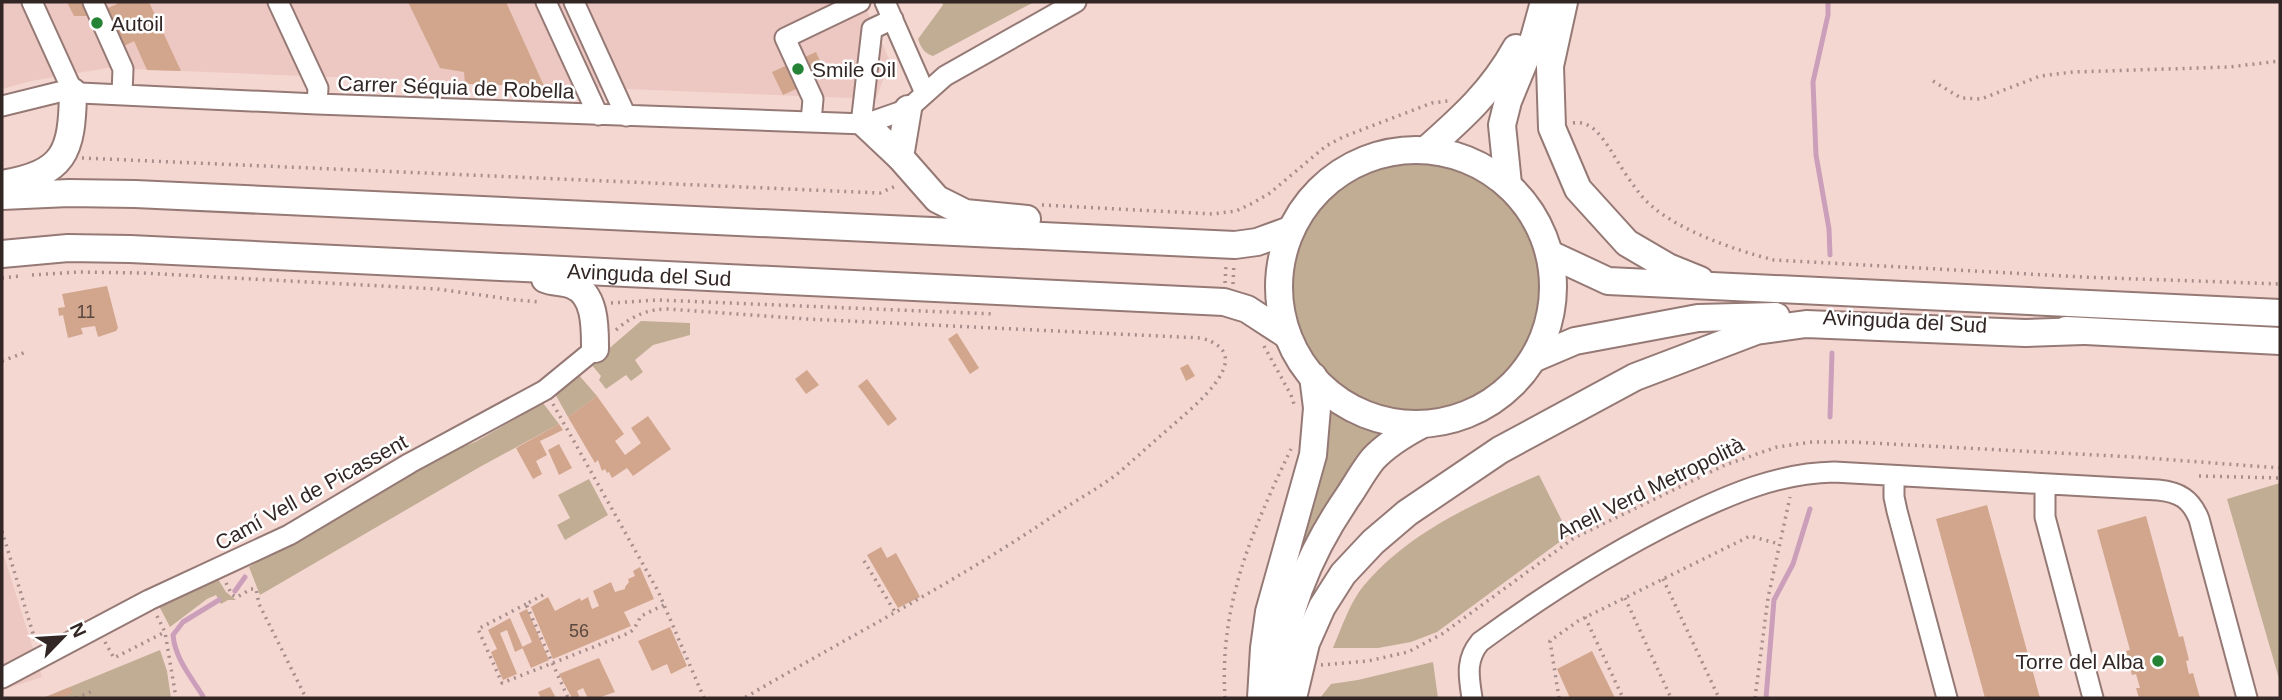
<svg xmlns="http://www.w3.org/2000/svg" width="2282" height="700" font-family="Helvetica,sans-serif">
<rect width="100%" height="100%" fill="#f5d7d2"/>
<path fill="#edc7c1" d="M2 2H863L890 61 876 99 107 68 31 81 2 89Z
M2 550 42 677 2 690Z"/>
<path fill="#c0ad93" d="M942 2H1034L933 56C924 53 921 48 918 39L943 5Z
M1289 287a125 125 0 1 1 250 0a125 125 0 1 1-250 0Z
M641 321 690 323V335L653 345 635 360 643 372 631 381 626 375 606 389 599 380 601 376 591 364Z
M578 374 597 396 568 417 554 392Z
M543 403 559 424 478 468 260 595 249 567 436 457 475 442Z
M1328 411 1350 424 1383 435 1278 618Z
M1539 475 1569 535 1437 632 1411 642 1378 648H1333C1342 627 1351 599 1367 582 1411 531 1479 501 1539 475Z
M589 479 608 515 565 540 557 525 570 518 558 495Z
M2280 483V682L2227 499Z
M218 579 226 592 236 600H228L221 604 216 595 207 599 170 627 159 606 197 584Z
M160 650 167 671 171 698H43Z
M1433 662 1438 698H1320L1331 684 1358 680Z"/>
<g fill="none" stroke-linecap="round" stroke-linejoin="round">
<path stroke="#cb9fba" stroke-width="5" d="M1828 2V15L1813 82 1816 155 1829 229 1830 255
M1830 417 1832 353
M235 591 245 577
M204 698C192 678 175 659 173 635L183 622 219 600
M1766 698 1774 600 1793 564 1810 509"/>
</g>
<path fill="#d1a68c" d="M67 2H95L91 16H74Z
M116 2H149L181 71 147 70 134 41 122 47 106 9 117 4Z
M408 2H506L544 86 465 84 464 72 440 68Z
M816 52 826 75 783 95 772 72Z
M107 286 118 328 116 331 98 337 95 326 81 328 83 334 68 338 63 315 59 316 58 308 65 307 62 294Z
M957 333 979 368 970 374 948 339Z
M1188 364 1195 376 1186 381 1180 368Z
M807 370 819 385 806 394 795 379Z
M867 379 897 419 888 426 858 386Z
M597 396 624 434 615 441 625 455 641 443 631 428 648 416 671 449 633 476 627 468 612 478 609 472 607 473 605 469 602 471 598 460 595 463 568 417Z
M559 424 563 430 540 441 547 455 536 461 542 474 533 479 516 448Z
M559 444 572 468 559 475 548 450Z
M1987 505 2040 698H1985L1936 519Z
M2146 516 2179 637 2183 636 2189 660 2186 661 2189 674 2193 673 2200 698H2139L2136 688H2140L2136 674 2132 675 2126 651 2130 650 2097 530Z
M881 547 887 558 896 553 920 597 898 608 867 555Z
M640 567 654 599 624 612 631 626 553 659 531 607 548 597 555 611 580 598 581 601 588 597 592 609 599 606 593 591 611 582 615 592 625 589V587L629 582 628 579 635 576 633 571Z
M527 609 549 660 531 668 522 647 532 642 519 613Z
M510 618 523 648 515 652 507 630 500 633 517 674 503 680 491 652 497 649 488 630Z
M670 627 687 666 671 674 667 664 652 671 638 641Z
M1592 651 1615 698H1570L1557 669Z
M599 658 615 692 598 698H588L583 688 577 691 580 698H572L559 674Z
M70 687 73 693 61 698H44Z
M550 687 556 698H541L538 692Z"/>
<g fill="none" stroke-linecap="round" stroke-linejoin="round">
<g stroke="#957975" stroke-width="23">
<path id="minor" d="M32 2 73 92
M93 2 123 69 122 94
M278 2 318 88 317 104
M546 2 598 115
M574 2 626 116
M885 2 925 93
M2 106 59 92 317 104 865 124 908 109 945 76 1076 2
M811 122 813 99 785 38 860 2
M861 124 872 29 893 19
M1894 476V497L1897 511 1947 698
M2045 484V517L2093 698
M2 678 149 600 289 535 410 463 545 390 595 349
M1472 698C1469 677 1465 660 1480 642 1544 595 1610 553 1681 518 1730 494 1779 473 1834 472L2158 490C2179 492 2191 499 2199 519L2247 698"/>
</g>
<g stroke="#957975" stroke-width="30">
<g id="major">
<path d="M1564 2 1550 66 1552 128 1578 189 1627 243 1668 267 1700 280"/>
<path d="M908 109 900 157 937 199 965 213 1027 219"/>
<path d="M865 124 900 157"/>
<path d="M1427 149C1463 117 1492 91 1516 48"/>
<circle cx="1416" cy="287" r="137"/>
<path d="M2 184C65 173 72 153 73 92"/>
<path d="M1508 184 1502 125 1508 101 1534 38 1544 2"/>
<path d="M2 196 69 193 135 194 1235 245 1257 242 1290 230"/>
<path id="s1" d="M2 254 68 248 130 249 1224 302 1247 309 1287 335"/>
<path d="M1550 254 1608 281 2280 313"/>
<path d="M545 279C554 283 563 281 572 285 596 294 595 328 595 349"/>
<path d="M2066 330 2280 341"/>
<path d="M1535 358 1575 341 1698 318 1776 316"/>
<path d="M1278 693C1282 618 1307 556 1349 495 1357 483 1364 470 1373 459 1386 445 1404 434 1421 425"/>
<path d="M1261 698 1264 648 1269 612 1313 455 1317 408 1313 376"/>
<path d="M1293 698 1306 643 1322 607 1343 574 1373 542 1407 513 1500 450 1635 377 1756 331 1806 324 2025 333 2083 331"/>
</g>
</g>
<path stroke="#a58e8b" stroke-width="3.5" stroke-dasharray="2 5" stroke-linecap="butt" d="M1933 81 1961 98 1981 99 2040 76 2073 72 2229 67 2280 61
M1573 123C1591 120 1601 136 1610 149 1619 164 1629 180 1640 194 1666 227 1734 250 1774 260L2083 277 2280 284
M82 158 880 193 898 185
M1042 205 1213 214 1236 211 1253 203 1270 193 1326 146 1343 137 1432 103 1448 101
M32 275 78 272 142 273 437 289 516 300 541 302
M2 278 20 276
M1225 283 1226 266
M1233 284 1234 263
M611 303 657 300 995 314
M616 330C632 316 647 309 668 309L807 319 1201 338C1261 354 1194 406 1173 425 1154 441 1136 458 1117 474 1099 488 1078 499 1059 512 958 581 850 636 744 698
M1264 346 1291 395 1294 404
M2 361 26 352
M553 404 658 591 704 698
M2199 476 2280 478
M2 531 35 640
M864 561 895 612
M1663 579 1719 698
M226 583 232 595 237 597 251 589H256L259 604 306 698
M543 595 526 604 568 698
M1625 598 1671 698
M526 604 478 629 502 683 629 633 634 629 641 616 664 605
M157 616 165 632 176 698
M1585 617 1623 698
M105 642 114 658 165 632
M1321 665 1368 661 1408 652 1442 634 1574 538 1725 465 1777 447 1812 442H1853L2134 457 2280 468
M76 698 93 691
M1225 698C1219 605 1252 531 1291 449
M1559 698 1550 641 1578 621 1750 536 1779 544
M1755 698 1768 598 1790 497"/>
<use href="#minor" stroke="#fff" stroke-width="19"/>
<use href="#major" stroke="#fff" stroke-width="26"/>
</g>
<g fill="#248335" stroke="#fff" stroke-width="2.5">
<circle cx="97" cy="23" r="7"/>
<circle cx="798" cy="69" r="7"/>
<circle cx="2158" cy="661" r="7"/>
</g>
<g text-anchor="middle" dominant-baseline="central" stroke-width="5" stroke-linejoin="round" paint-order="stroke">
<g font-size="18" fill="#5a473f">
<text x="86" y="312">11</text>
<text x="579" y="631">56</text>
</g>
<g font-size="21" fill="#322725" stroke="#fff" text-anchor="start">
<text x="111" y="23">Autoil</text>
<text x="812" y="69">Smile Oil</text>
<text x="2144" y="661" text-anchor="end">Torre del Alba</text>
</g>
<g font-size="21" fill="#322725" stroke="#fff">
<text transform="translate(456 87) rotate(2)">Carrer Séquia de Robella</text>
<text stroke="none"><textPath href="#s1" startOffset="648">Avinguda del Sud</textPath></text>
<text transform="translate(1905 321) rotate(3)">Avinguda del Sud</text>
<text transform="translate(1650 488) rotate(-26)">Anell Verd Metropolità</text>
<text transform="translate(311 492) rotate(-29)">Camí Vell de Picassent</text>
</g>
</g>
<rect width="2282" height="700" fill="none" stroke="#322725" stroke-width="7"/>
<g transform="translate(63 637) rotate(65)" stroke="#ffffff" stroke-width="5" paint-order="stroke">
<path d="M0-5L12 26L0 18L-12 26Z" fill="#322725"/>
<text y="-10" font-size="19" font-weight="bold" text-anchor="middle" fill="#322725">N</text>
</g>
</svg>
